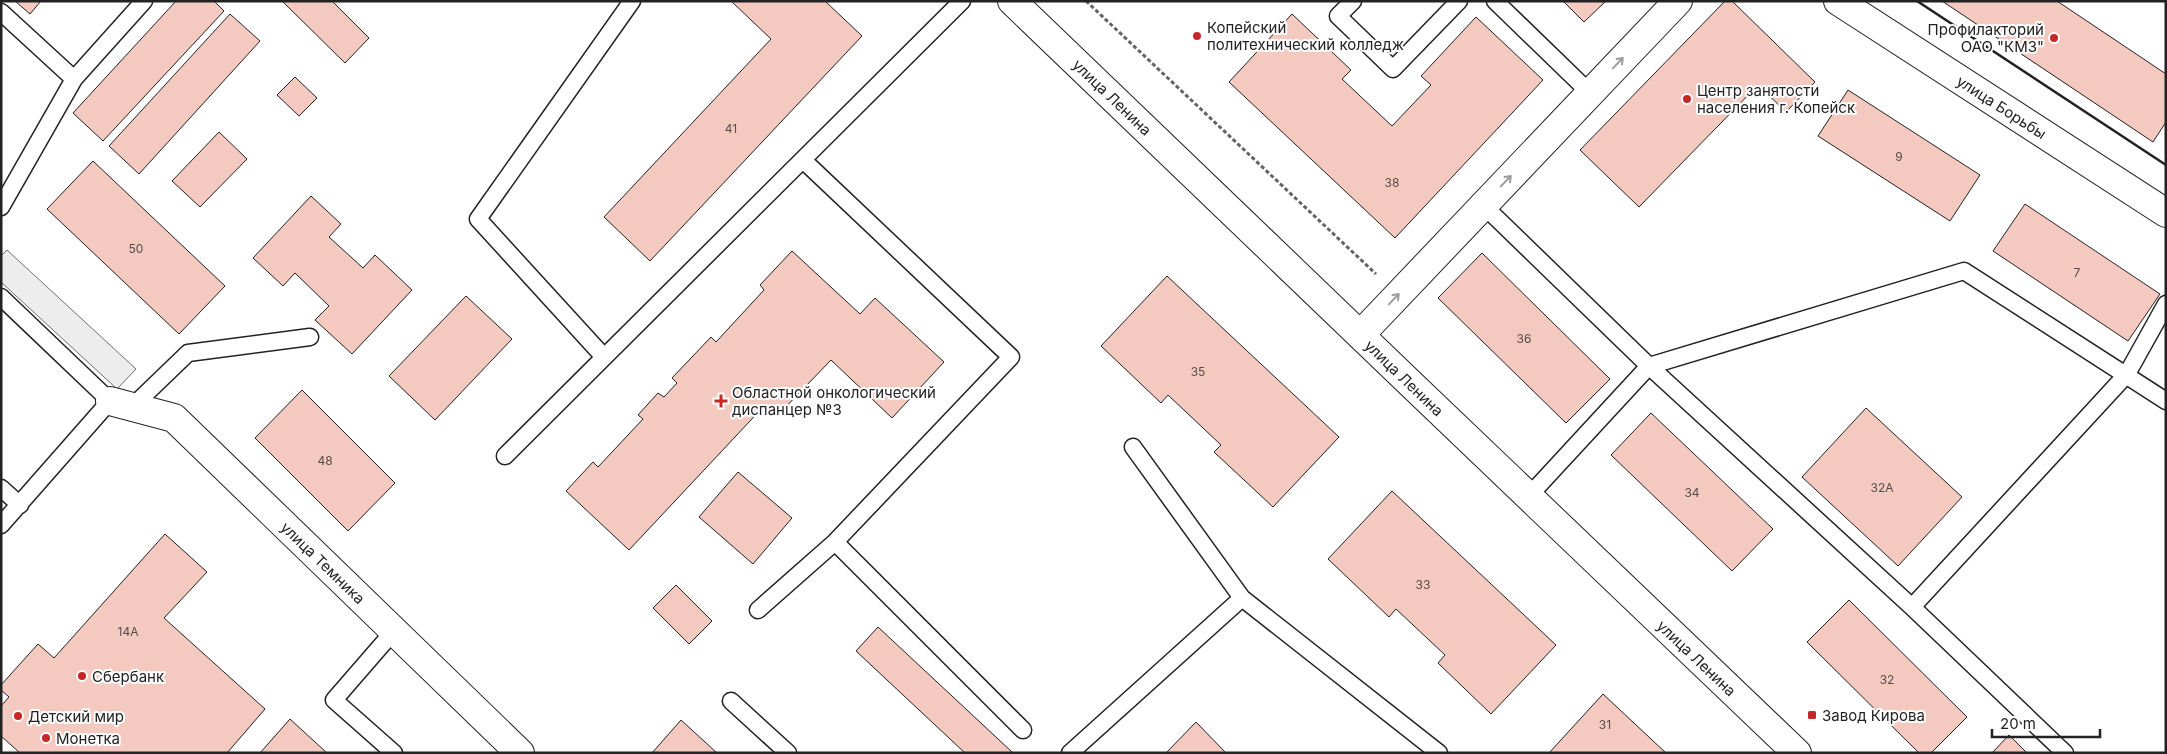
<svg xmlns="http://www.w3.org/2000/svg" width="2167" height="754" font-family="Inter,sans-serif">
<rect width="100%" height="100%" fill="#fff"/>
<path fill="#ededed" stroke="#6f6f6f" d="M7 250 136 369 117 389 1 282V256Z"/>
<path fill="#f3c9c0" stroke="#222" d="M15 1H41L30 14Z
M176 1H214L224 11 103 141 73 113Z
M282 1H332L369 38 345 63Z
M731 1H825L862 36 650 261 604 217 771 39Z
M1563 1H1606L1584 22Z
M1725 1H1732L1815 82 1786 112 1758 85 1639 207 1580 150Z
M1942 1H2057L2166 74V122L2153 142Z
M230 14 260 41 139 174 109 146Z
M1292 14 1351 70 1342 79 1392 126 1431 85 1421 76 1476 17 1543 80 1395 238 1229 82Z
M295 77 317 98 299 116 277 95Z
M1848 90 1980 175 1950 221 1818 136Z
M219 132 247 159 200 207 172 181Z
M93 161 225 286 179 334 47 209Z
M311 196 341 224 329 237 363 268 375 255 412 290 352 354 315 320 329 306 295 273 283 286 253 258Z
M2025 204 2160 294 2128 341 1993 251Z
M792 251 860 314 875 298 944 362 892 418 831 360 777 416 765 405 629 550 566 491 593 462 598 467 643 419 638 415 658 393 664 397 677 383 672 378 711 337 716 342 764 290 760 285Z
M1482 253 1610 379 1566 423 1438 298Z
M1167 276 1339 437 1273 507 1214 452 1221 445 1168 395 1161 403 1101 346Z
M466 296 512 339 435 420 389 376Z
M302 390 395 483 348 531 255 438Z
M1866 408 1962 497 1898 566 1802 477Z
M1651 413 1773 529 1732 571 1611 455Z
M738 472 792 518 753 564 699 517Z
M1392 491 1556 645 1491 714 1438 663 1445 655 1396 609 1389 617 1328 559Z
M165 534 207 572 164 618 265 709 227 753H20L1 736V706L9 697 1 690V685L38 644 54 658Z
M676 585 712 621 689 644 653 608Z
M1849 600 1967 717 1931 753H1919L1807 642Z
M878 627 1012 752V753H965L856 651Z
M1603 694 1666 753H1549Z
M290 719 327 753H260Z
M681 720 717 753H652Z
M1196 722 1226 753H1166Z
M2009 735 2027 753H1992Z"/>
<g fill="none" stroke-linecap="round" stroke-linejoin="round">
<g stroke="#222" stroke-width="19">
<path id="lane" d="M1353 1 1338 16 1393 69 1459 1
M1495 1 1590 93
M1 12 74 79 1 207
M74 79 144 1
M803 160 1011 357 835 542 1023 730
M1483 205 1649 366 1912 607 2065 753
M1 297 110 401 1 525
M604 357 478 219 632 1
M132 407 188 353 310 337
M1133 447 1242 598
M505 456 962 1
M1 488 20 505
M1527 498 1649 366 1964 271 2166 401
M1912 607 2127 374 2166 304
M758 610 835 542
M393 632 334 700 394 753
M731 701 788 753
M1070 753 1242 598 1439 753"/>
</g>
<g stroke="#222" stroke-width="30">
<g id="street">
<path id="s1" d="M1838 1 2166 213"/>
<path id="s2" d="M110 401 174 418 520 753"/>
</g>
</g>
<g stroke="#222" stroke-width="30">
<g id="secondary">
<path id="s3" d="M1012 1C1274 251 1534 504 1797 753"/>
<path d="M1361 334 1678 1"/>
</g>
</g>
<path stroke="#646464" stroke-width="3" stroke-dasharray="4 2.5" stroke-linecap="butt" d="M1086 1 1376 274"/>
<use href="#lane" stroke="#fff" stroke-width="16"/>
<use href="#street" stroke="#fff" stroke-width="28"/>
<use href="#secondary" stroke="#fff" stroke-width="28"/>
<path stroke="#222" stroke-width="2.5" d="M1917 1 2166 165"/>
</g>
<defs><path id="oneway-shaft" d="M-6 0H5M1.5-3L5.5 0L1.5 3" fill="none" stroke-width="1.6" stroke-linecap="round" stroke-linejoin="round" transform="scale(1.25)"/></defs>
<g stroke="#9c9c9c">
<use href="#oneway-shaft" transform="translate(1618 63) rotate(-46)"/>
<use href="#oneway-shaft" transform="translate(1506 181) rotate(-46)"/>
<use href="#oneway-shaft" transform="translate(1394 299) rotate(-46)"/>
</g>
<g fill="#c62828" stroke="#fff" stroke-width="2">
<circle cx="1197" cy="36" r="5"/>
<circle cx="2054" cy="38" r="5"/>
<circle cx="1687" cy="99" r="5"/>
<path d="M718.5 393.5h5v5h5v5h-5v5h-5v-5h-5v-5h5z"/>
<circle cx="82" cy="676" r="5"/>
<rect x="1807" y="710" width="10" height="10" rx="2.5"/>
<circle cx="18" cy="716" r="5"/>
<circle cx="46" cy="738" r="5"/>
</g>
<g text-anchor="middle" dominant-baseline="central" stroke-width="4" stroke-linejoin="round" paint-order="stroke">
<g font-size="12" fill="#564c4a">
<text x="731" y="128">41</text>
<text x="1899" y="156">9</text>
<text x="1392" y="182">38</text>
<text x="136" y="248">50</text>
<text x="2077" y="272">7</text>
<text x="1524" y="338">36</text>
<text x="1198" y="371">35</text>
<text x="325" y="460">48</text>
<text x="1882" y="487">32А</text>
<text x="1692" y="492">34</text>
<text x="1423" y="584">33</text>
<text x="128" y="631">14А</text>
<text x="1887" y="679">32</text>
<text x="1605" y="724">31</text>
</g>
<g font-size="15" fill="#222" stroke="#fff" text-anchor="start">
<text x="1207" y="27">Копейский<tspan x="1207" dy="17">политехнический колледж</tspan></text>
<text x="2044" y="29" text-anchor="end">Профилакторий<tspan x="2044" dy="17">ОАО "КМЗ"</tspan></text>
<text x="1697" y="90">Центр занятости<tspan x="1697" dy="17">населения г. Копейск</tspan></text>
<text x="732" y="392">Областной онкологический<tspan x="732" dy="17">диспанцер №3</tspan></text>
<text x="92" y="676">Сбербанк</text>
<text x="1822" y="715">Завод Кирова</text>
<text x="28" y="716">Детский мир</text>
<text x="56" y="738">Монетка</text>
</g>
<g font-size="15" fill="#222" stroke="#fff">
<text stroke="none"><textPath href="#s3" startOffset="139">улица Ленина</textPath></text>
<text stroke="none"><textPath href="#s1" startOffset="195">улица Борьбы</textPath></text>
<text stroke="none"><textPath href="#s3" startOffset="544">улица Ленина</textPath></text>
<text stroke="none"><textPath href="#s2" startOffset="274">улица Темника</textPath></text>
<text stroke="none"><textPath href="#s3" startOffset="949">улица Ленина</textPath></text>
</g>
</g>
<rect width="2167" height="754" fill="none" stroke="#222222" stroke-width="5"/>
<path d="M1992 729v8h108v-8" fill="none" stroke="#222222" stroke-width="2.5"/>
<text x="2000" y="729" font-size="15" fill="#222222" stroke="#ffffff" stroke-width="4" paint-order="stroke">20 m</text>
</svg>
